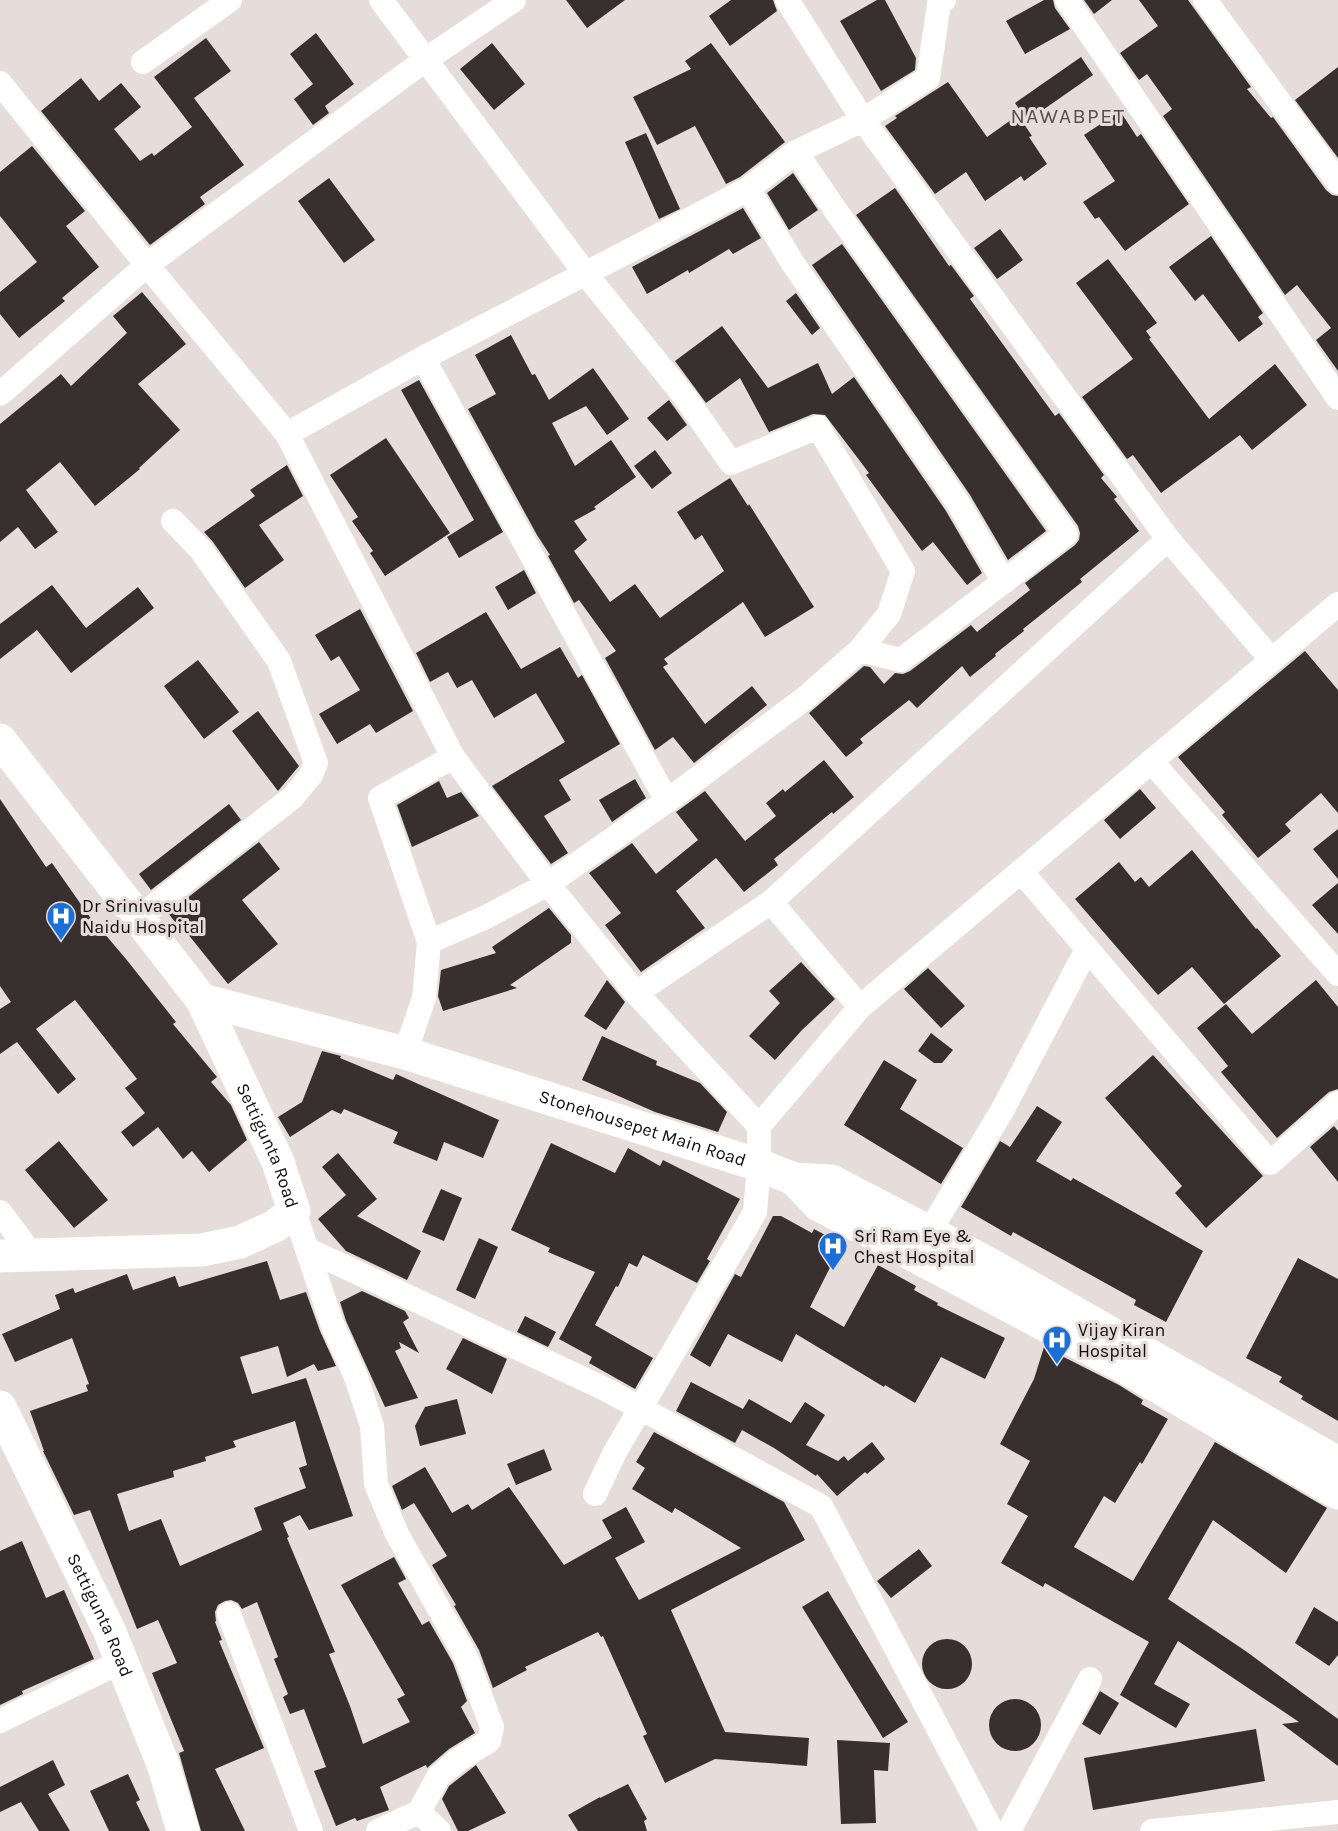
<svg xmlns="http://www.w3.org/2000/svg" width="1338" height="1831" font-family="Karla,sans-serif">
<rect width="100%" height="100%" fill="#e6dcd9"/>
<path fill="#38302e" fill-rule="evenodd" d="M566 0H625L587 28Z
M731 0H773L777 11 730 46 709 16Z
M877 0H885L916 58 915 70 881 91 840 21Z
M1044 0H1053L1055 8 1070 29 1025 54 1006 21Z
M1084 0H1112L1094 14Z
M1139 0H1188L1251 87 1247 89 1271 118 1273 117 1326 190 1332 195 1338 196V371L1316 340 1331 328 1297 285 1285 295 1163 116 1172 109 1147 74 1139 80 1120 53 1158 26Z
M316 33 354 84 325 106 329 113 313 125 294 99 313 84 290 54Z
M206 38 231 71 194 98 244 165 200 197 205 204 150 245 41 111 81 78 99 101 121 83 141 107 114 129 140 161 152 153 154 156 192 127 154 77Z
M492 43 525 84 494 110 460 69Z
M711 43 785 142 740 177 726 184 695 126 657 145 633 97 691 69 685 61Z
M1081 57 1093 75 1027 121 1015 103Z
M1338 67V158L1295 100Z
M948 82 987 137 1018 115 1032 136 1029 137 1047 164 1024 181 1021 176 985 201 966 172 935 194 885 126 897 118 895 116Z
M1120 111 1137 137 1141 134 1189 204 1125 251 1099 217 1095 219 1083 202 1115 181 1084 135Z
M646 133 680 209 659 219 625 142Z
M32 146 85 211 66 226 99 267 62 298 65 301 19 338 0 314V292L37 262 0 216V172Z
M793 173 818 210 789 230 767 193Z
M329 178 375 240 344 263 298 201Z
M895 188 949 266 951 265 974 296 970 299 1055 416 1059 413 1104 475 1101 478 1117 497 1114 499 1139 531 1080 579 1082 582 1023 629 1024 631 995 654 996 656 970 677 962 666 917 708 909 700 860 739 863 743 846 757 809 713 864 666 870 667 884 684 895 673 903 674 910 671 971 625 977 632 1030 590 1025 583 1075 545 1079 540 1080 533 1078 526 856 215Z
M743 208 761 238 733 254 729 249 689 273 688 270 647 294 632 267Z
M1000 229 1023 260 997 279 974 248Z
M1211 236 1263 313 1258 317 1263 324 1239 342 1203 294 1195 301 1169 267Z
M842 244 1046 531 1008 560 970 495 812 265Z
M1108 259 1157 323 1146 331 1151 338 1149 339 1209 419 1275 364 1307 405 1252 450 1240 435 1161 493 1133 455 1127 459 1082 397 1133 359 1076 283Z
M142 292 186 344 138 384 180 430 139 468 140 469 95 506 60 462 26 490 58 532 35 549 18 527 0 542V424L61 374 71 386 127 333 113 316Z
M796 293 820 328 812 335 786 301Z
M722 326 768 388 818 363 832 394 854 377 946 511 982 573 967 585 933 542 922 551 866 475 869 473 825 415 813 414 769 432 740 378 706 403 675 361Z
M511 335 532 375 535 374 549 400 593 368 629 419 607 435 586 406 552 423 575 466 611 440 636 477 594 507 596 509 574 521 587 540 574 551 610 602 635 584 660 618 724 571 702 535 695 540 677 512 730 478 748 506 749 504 814 607 765 637 743 602 664 659 668 664 663 667 705 724 752 686 767 705 694 763 673 737 655 750 605 658 616 651 579 600 574 603 548 556 550 555 537 535 468 409 496 394 475 355Z
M419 380 503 532 459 558 447 537 474 520 401 390Z
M669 400 687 425 667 441 647 418Z
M386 438 450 533 385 576 370 553 373 551 352 521 358 517 330 475Z
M655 450 672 473 652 489 634 466Z
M287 465 303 496 259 525 284 560 245 588 213 542 204 532 255 496 250 490Z
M524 570 536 593 508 610 495 587Z
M52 585 86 628 138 587 154 608 71 673 37 630 0 659V624Z
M360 609 413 711 376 733 370 724 337 744 319 714 360 690 339 656 331 661 315 635Z
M486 612 521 669 560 647 578 678 582 675 620 744 559 780 571 800 544 816 568 853 551 864 492 786 565 742 536 693 494 718 472 680 457 688 448 672 430 682 416 653Z
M1305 651 1338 690V813L1321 793 1285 824 1291 831 1258 858 1222 815 1225 812 1178 757Z
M198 660 239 712 204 739 164 686Z
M258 711 299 766 278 791 232 731Z
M824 760 854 797 833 814 832 812 774 859 778 865 744 892 716 858 676 891 705 928 641 972 605 925 621 913 589 873 632 843 656 874 698 840 676 812 705 791 745 841 776 816 766 803 783 789 785 792Z
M635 779 646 798 612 822 599 800Z
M439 781 447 798 461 792 479 816 412 847 397 805Z
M1140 789 1156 808 1120 839 1104 820Z
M0 799 46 867 52 863 101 933 103 932 126 959 176 1022 173 1024 217 1077 211 1082 231 1105 247 1140 209 1172 192 1151 183 1159 158 1127 133 1147 121 1132 145 1113 125 1088 137 1079 75 1000 36 1029 76 1079 58 1094 17 1042 0 1054V1009L11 1002 0 986Z
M229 804 241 820 151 890 139 874Z
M1338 829V879L1313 849Z
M259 842 280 869 242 900 278 944 228 984 187 933 185 935 168 913Z
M1192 850 1256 929 1257 928 1281 956 1224 1004 1192 967 1158 995 1075 899 1119 862 1135 882 1141 877 1149 887Z
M1338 883V934L1312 905Z
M549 908 571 935V943L510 985 517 988 443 1011 438 996 441 970 496 953 492 947Z
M801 962 835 999 802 1030 775 1060 749 1036 780 1003 769 991Z
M928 968 965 1006 941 1028 904 989Z
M607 980 625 1002 606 1030 584 1016Z
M1316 980 1338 1007V1089L1329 1092 1277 1138 1221 1072 1228 1066 1197 1028 1226 1004 1252 1034Z
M931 1033 953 1050 942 1063H934L918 1051Z
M602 1036 657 1061 656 1065 700 1083 727 1112 718 1132 655 1112 582 1080Z
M322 1051 341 1056 340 1058 393 1080 396 1074 499 1120 483 1158 444 1142 437 1161 393 1143 398 1132 344 1109 341 1114 332 1110 290 1137 278 1117 302 1102Z
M1153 1055 1263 1176 1206 1228 1175 1193 1182 1186 1105 1098Z
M884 1060 917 1080 900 1109 963 1148 941 1184 844 1125Z
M1037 1106 1062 1122 1036 1161 1071 1181 1073 1178 1203 1251 1166 1322 1134 1305 1136 1300 1013 1232 1011 1236 961 1207 1000 1141 1010 1147Z
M1334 1126 1338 1131V1182L1310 1147Z
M59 1141 108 1200 74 1228 25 1170Z
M551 1143 615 1173 628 1148 660 1166 663 1160 740 1199 707 1259 710 1261 697 1283 643 1255 637 1267 629 1263 618 1287 616 1286 595 1325 653 1358 635 1389 589 1363 592 1357 559 1339 595 1272 548 1252 550 1248 511 1230Z
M338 1153 377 1199 357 1216 421 1251 407 1280 346 1251 318 1219 346 1195 322 1167Z
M441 1189 462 1198 444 1241 422 1232Z
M773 1216H781L812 1233 814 1229 842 1244 810 1307 844 1327 878 1265 916 1286 914 1290 938 1303 937 1305 1005 1338 985 1379 941 1357 915 1403 885 1385 884 1387 796 1334 782 1362 728 1334 710 1367 690 1355 735 1274 741 1277Z
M479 1238 498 1247 475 1299 456 1290Z
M1298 1258 1338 1279V1421L1301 1399 1303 1396 1279 1382 1282 1377 1246 1358Z
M267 1261 280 1300 306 1292 320 1331 336 1366 318 1371 314 1364 287 1377 278 1346 240 1357 252 1394 306 1378 353 1516 309 1530 300 1515 283 1523 289 1537 287 1538 335 1652 329 1654 350 1706 363 1744 410 1722 397 1699 405 1695 341 1585 394 1557 406 1579 398 1583 422 1625 429 1621 453 1663 467 1701 461 1707 475 1733 449 1749 427 1768 426 1765 380 1787 389 1810 357 1821 355 1818 336 1826 314 1771 326 1767 304 1709 290 1714 283 1697 288 1694 274 1659 278 1657 257 1602 242 1609 238 1603 231 1600 225 1601 218 1605 215 1612 216 1621 215 1622 222 1640 219 1641 264 1748 215 1769 245 1831H201L179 1753 184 1751 152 1673 177 1663 158 1620 137 1629 90 1510 74 1515 43 1451H44L30 1411 88 1391 86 1385 89 1384 72 1338 15 1362 2 1334 60 1309 55 1295 73 1288 75 1293 127 1274 133 1290 175 1276 179 1287ZM295 1421 307 1465 299 1468 306 1488 254 1508 262 1530 180 1566 161 1519 129 1531 117 1494 174 1477 173 1471 206 1461 205 1457 236 1447 233 1441Z
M362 1291 405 1311 409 1318 403 1322 419 1353 399 1342 401 1348 395 1351 418 1398 385 1407 346 1321 340 1302Z
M525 1316 556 1332 548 1347 517 1332Z
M463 1338 507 1359 492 1394 446 1369Z
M1044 1347 1119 1385 1143 1400 1141 1404 1168 1419 1142 1464 1140 1462 1115 1503 1104 1496 1074 1547 1133 1581 1215 1442 1327 1508 1286 1573 1213 1520 1168 1599 1247 1652 1338 1719V1766L1282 1724 1299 1722 1178 1641 1154 1684 1190 1704 1176 1728 1157 1717 1120 1695 1149 1642 1045 1583 1043 1587 1001 1563 1028 1516 1007 1504 1030 1461 1000 1444 1034 1379Z
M691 1382 743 1409 749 1399 791 1423 805 1402 825 1415 806 1445 838 1461 844 1456 848 1461 872 1442 885 1459 867 1474 865 1472 837 1496 817 1474 816 1476 774 1448 742 1430 735 1443 676 1411Z
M457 1399 466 1434 420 1446 415 1426 425 1407Z
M654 1432 784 1502 805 1540 671 1610 725 1732 809 1738 807 1766 715 1759 665 1783 643 1736 647 1734 603 1636 601 1637 598 1632 525 1667 527 1670 493 1688 479 1650 454 1606 456 1605 432 1565 447 1556 414 1503 402 1510 392 1486 425 1467 452 1513 468 1504 472 1510 509 1487 564 1565 612 1538 602 1520 626 1507 645 1542 615 1558 639 1600 741 1548 675 1508 672 1513 632 1489 645 1468 636 1462Z
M544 1449 552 1470 516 1485 507 1464Z
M22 1541 46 1598 64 1590 94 1659 22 1691 23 1694 0 1705V1551Z
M919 1549 932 1566 891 1598 877 1581Z
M828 1591 908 1722 883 1738 802 1607Z
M1314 1607 1338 1622V1655L1329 1666 1295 1643Z
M922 1664a25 25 0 1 1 50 0a25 25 0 1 1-50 0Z
M1100 1691 1119 1703 1100 1735 1082 1724Z
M989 1725a26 26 0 1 1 52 0a26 26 0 1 1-52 0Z
M1256 1729 1265 1781 1093 1810 1084 1758Z
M837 1740 890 1743 888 1771 874 1770 876 1823 841 1824Z
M53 1760 65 1785 48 1794 70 1831H39L21 1802 0 1812V1787Z
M476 1765 506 1813 468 1831H458L442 1799 449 1786Z
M128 1774 140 1800 136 1802 150 1831H109L90 1791Z
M628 1784 647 1819 644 1821 647 1831H578L568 1815 600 1797V1798Z"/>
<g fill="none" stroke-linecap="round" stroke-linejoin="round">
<path stroke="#fff" stroke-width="24" d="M381 0 585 273 685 397 731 463 818 427 903 571 889 614 860 650 804 699 667 801 548 884 486 917 429 942
M1067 0 1338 398
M1205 0 1338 182
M143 62 230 0
M0 83 147 265 287 434 453 757 548 884 636 993 759 1126V1165L755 1212 615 1452 595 1494
M796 152 836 211 1066 534 901 660 860 650
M748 189 792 262 958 503 1004 582
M423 358 667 801
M0 394 147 265 425 60 514 0
M287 434 423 358 748 189 796 152 863 120 928 78 939 4 944 0
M1168 539 1271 659
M1151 761 1338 974
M1021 871 1270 1163 1338 1103
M771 902 1168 539 863 120 787 0
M138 918 293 797 311 775 316 763 279 661 201 550 173 521
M636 993 771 902 860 1007
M405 1053 424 998 429 942 380 798 453 757
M759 1126 860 1007 1338 604
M294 1211 333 1326 356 1377 372 1426 376 1484 397 1534 466 1657 492 1727 489 1741 458 1760 438 1777 419 1812
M0 1212 32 1255
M929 1232 1003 1109 1087 949
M309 1250 605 1389 821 1506 992 1831
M229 1614 311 1831
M0 1721 122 1661
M378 1831 419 1812 439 1831
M1009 1831 1090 1679
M1152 1831 1338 1812"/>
<g stroke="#fff" stroke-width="33">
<path id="s1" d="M0 740 202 1000 278 1162 294 1211 275 1226 240 1242 202 1250 0 1256"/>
<path id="s2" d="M202 1000 405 1053 759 1165 794 1179 819 1205 1128 1369 1338 1493"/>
<path d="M794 1179 831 1181 929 1232 993 1266 1338 1463"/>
<path id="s3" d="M0 1407 109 1630 163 1764 183 1831"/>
</g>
</g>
<defs>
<g id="hospital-pin" transform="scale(1.5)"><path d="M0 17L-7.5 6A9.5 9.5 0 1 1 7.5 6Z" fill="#1c6fd9" stroke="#e6dcd9"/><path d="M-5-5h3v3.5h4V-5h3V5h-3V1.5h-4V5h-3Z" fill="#fff"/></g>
</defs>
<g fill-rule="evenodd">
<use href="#hospital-pin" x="61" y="916"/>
<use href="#hospital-pin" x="833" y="1246"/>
<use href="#hospital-pin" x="1057" y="1340"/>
</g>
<g text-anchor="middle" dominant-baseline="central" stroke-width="6" stroke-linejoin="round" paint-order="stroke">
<g font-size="18" fill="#110e0d" stroke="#e6dcd9" text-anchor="start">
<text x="82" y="906">Dr Srinivasulu<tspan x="82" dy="21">Naidu Hospital</tspan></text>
<text x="854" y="1236">Sri Ram Eye &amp;<tspan x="854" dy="21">Chest Hospital</tspan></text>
<text x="1078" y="1330">Vijay Kiran<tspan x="1078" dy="21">Hospital</tspan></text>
</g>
<g font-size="18" fill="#110e0d" stroke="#e6dcd9">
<text stroke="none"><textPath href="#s2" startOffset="459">Stonehousepet Main Road</textPath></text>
<text stroke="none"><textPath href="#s1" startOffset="489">Settigunta Road</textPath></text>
<text stroke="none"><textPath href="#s3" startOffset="231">Settigunta Road</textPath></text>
</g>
<g font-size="21" letter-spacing="1.5" fill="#59504e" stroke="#e6dcd9">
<text x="1068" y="116">NAWABPET</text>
</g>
</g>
</svg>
